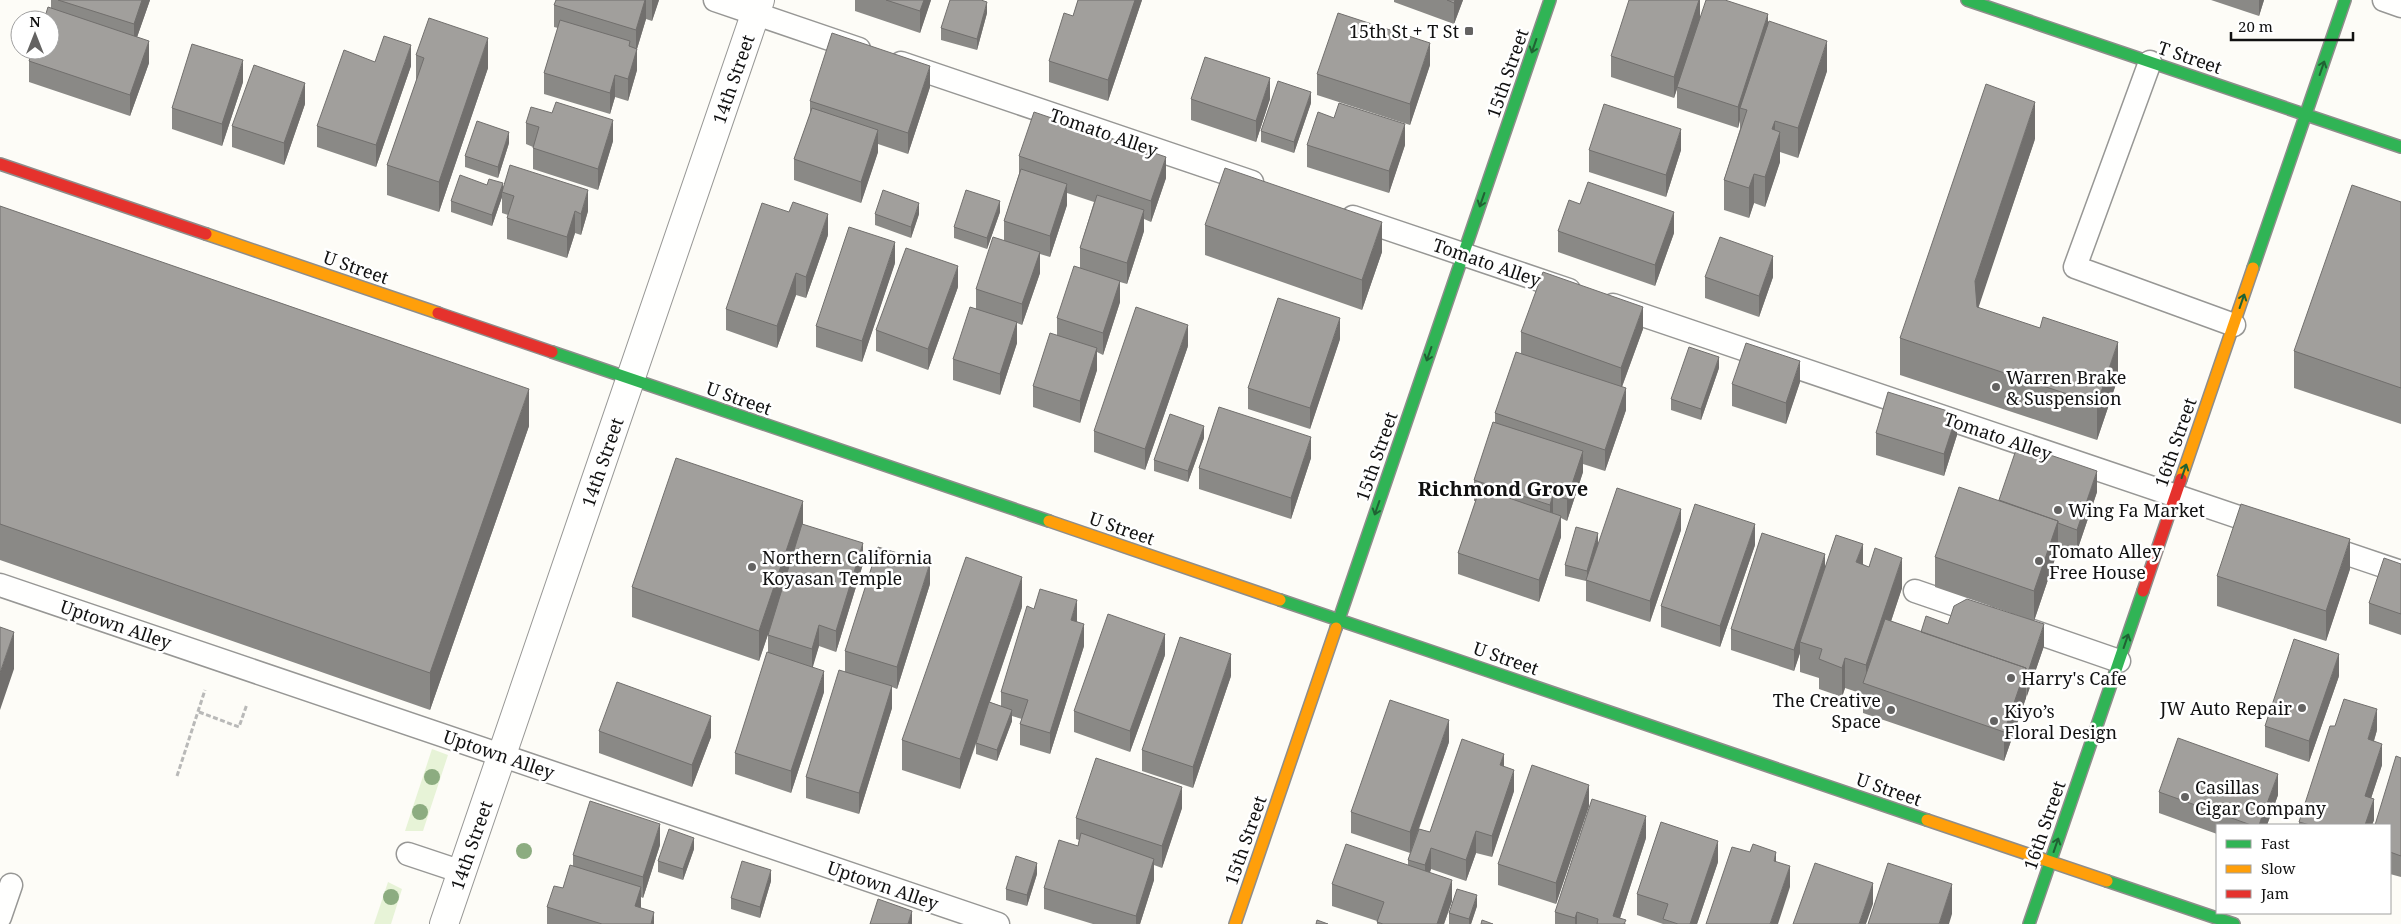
<svg xmlns="http://www.w3.org/2000/svg" width="2401" height="924" font-family="'Noto Serif',serif">
<rect width="100%" height="100%" fill="#fdfcf7"/>
<path fill="#e7f3d7" d="M432 749 448 755 423 831H405Z
M388 882 402 889 391 924H374Z"/>
<g fill="none" stroke-linecap="round" stroke-linejoin="round">
<g stroke="#979795" stroke-width="25">
<path id="lane" d="M715 0 859 49
M2384 0 2401 6
M2150 62 2075 267 2234 325
M901 63 1252 182
M1353 217 1569 290
M1613 305 2265 526
M2321 545 2401 572
M0 585 998 924
M1915 591 1985 615
M2015 625 2119 661
M408 854 462 872
M0 917 11 885"/>
</g>
<g stroke="#979795" stroke-width="30">
<path id="street" d="M444 924 760 0"/>
</g>
<g stroke="#8e8d8b" stroke-width="14">
<path id="fast" d="M1967 0 2401 147
M2253 268 2345 0
M552 352 1049 521
M1280 600 1927 820
M1336 628 1550 0
M2107 881 2234 924
M2029 924 2143 591"/>
</g>
<g stroke="#8e8d8b" stroke-width="14">
<path id="slow" d="M206 234 438 313
M2181 479 2253 268
M1049 521 1280 600
M1927 820 2107 881
M1235 924 1336 628"/>
</g>
<g stroke="#8e8d8b" stroke-width="14">
<path id="jam" d="M0 164 206 234
M438 313 552 352
M2143 591 2181 479"/>
</g>
<path stroke="#b9b9b8" stroke-width="3" stroke-dasharray="5 2.5" stroke-linecap="butt" d="M199 712 239 727 247 704
M177 776 205 690"/>
<use href="#lane" stroke="#fffffe" stroke-width="22"/>
<use href="#street" stroke="#fffffe" stroke-width="28"/>
<use href="#fast" stroke="#30b455" stroke-width="11"/>
<use href="#slow" stroke="#ff9f0a" stroke-width="11"/>
<use href="#jam" stroke="#e5322d" stroke-width="11"/>
</g>
<g fill="#8cac80">
<circle cx="432" cy="777" r="8"/>
<circle cx="420" cy="812" r="8"/>
<circle cx="524" cy="851" r="8"/>
<circle cx="391" cy="897" r="8"/>
</g>
<path fill="#8a8986" d="M51 0H150L137 37 149 63 130 116 29 82V61L51 8Z
M556 0H659L652 21 646 19 637 49V70L628 101 615 97 610 114 544 94V73L558 28 554 27V5Z
M855 0H931L920 33 855 11Z
M1078 0H1142L1108 101 1049 82V61L1073 16Z
M1394 0H1463L1454 24 1394 2Z
M1700 0V17L1768 24 1827 71 1798 158 1780 152V162L1765 207 1754 203 1749 218 1724 210V180L1740 129V120L1738 128 1677 108V87L1679 83 1674 98 1611 77V56Z
M2211 0H2264L2259 16Z
M987 13 977 50 941 40V28Z
M416 55 488 68 439 212 387 195V165L416 82Z
M375 62 411 66 376 167 317 147V126Z
M1430 65 1410 125 1317 95V74Z
M243 82 222 146 172 129V108Z
M930 87 908 154 878 144V152L861 203 794 180V159L810 114V101Z
M1191 99H1270L1256 142 1191 120Z
M1311 103 1294 153 1261 142V131Z
M305 104 284 165 232 147V126Z
M526 123 613 141 598 190 533 169V147L526 144Z
M2035 139 1978 307 2118 378 2097 440 1900 375V338Z
M509 143 498 178 465 167V156Z
M1307 145H1405L1389 193 1307 167Z
M1589 150H1681L1666 197 1589 172Z
M1019 156 1166 178 1151 222 1144 219V231L1127 284 1120 282V302L1103 355 1097 352V370L1080 423 1033 407V386L1057 335V318L1080 268V248L1094 202 1067 193V205L1050 257 1040 254V273L1022 325 1017 323V343L1000 395 953 380V359L976 308V289L1004 240V221L1019 174Z
M487 185 588 211 581 235 575 233 567 258 507 239V218L508 215 502 213V197L492 226 451 212V201Z
M2401 202V424L2294 388V351Z
M1580 204 1674 233 1655 286 1558 252V231Z
M0 206 529 426 430 710 0 560Z
M1000 212 987 249 954 238V227Z
M875 214H919L911 238 875 225Z
M1205 225 1382 252 1362 310 1205 255Z
M828 235 806 298 796 295 777 348 726 330V309Z
M895 263 862 362 816 347V326Z
M1705 277H1773L1759 317 1705 298Z
M958 287 928 370 876 351V330Z
M1643 329 1622 387 1626 410 1605 471 1583 464V472L1567 521 1561 518V537L1539 602 1458 574V553L1476 501H1474V480L1495 422V413L1521 353V332Z
M1340 339 1310 429 1248 409V388Z
M1188 346 1145 470 1094 452V431Z
M1719 368 1701 420 1671 410V399Z
M1800 382 1786 424 1732 406V384Z
M1876 433 1957 435 1944 476 1876 455Z
M1204 438 1188 482 1154 471V460Z
M1311 458 1291 519 1199 489V468Z
M2097 492 2077 551 2058 545V550L2034 621 1935 587V557L1999 500Z
M803 525 863 564 836 652 819 646 812 667 824 692 791 793 735 774V753L768 653V635L772 622 759 661 632 617V587Z
M1681 530 1650 622 1586 601V581L1565 576V565L1598 544Z
M1755 545 1720 647 1661 627V606Z
M1863 564 1902 588 1891 621 1921 632 1948 624 2044 646 2004 761 1863 713V694L1845 688 1842 697 1819 689V678L1800 672V653L1794 671 1731 650V629L1825 566Z
M2401 564V635L2369 624V603Z
M2350 569 2326 641 2217 606V576Z
M930 584 897 689 892 687V708L859 814 806 798V777L845 672V651Z
M1022 607 990 702 1001 706V692L1034 609 1077 621 1084 646 1050 754 1020 745V724L1022 719 1012 716V721L997 761 976 754V744L960 789 902 770V740Z
M1165 655 1130 752 1074 732V711Z
M1231 676 1193 788 1142 771V750Z
M2339 676 2309 762 2265 747V726Z
M2377 730 2374 741 2382 765 2371 798 2374 820 2372 825H2299V822Z
M599 731 711 737 692 787 599 753Z
M1449 742 1419 829 1430 832 1504 767 1514 791 1492 857 1476 853 1466 881 1431 869 1430 872 1452 901 1444 924H1377V921L1332 906V884L1408 865V860L1410 853 1351 833V812Z
M2401 758V877L2390 874V825Z
M2159 792 2278 795 2267 825H2217V834L2159 813Z
M1589 806 1556 904 1498 885V864Z
M1182 808 1162 868 1154 865V880L1140 924H1093L1044 909V888L1078 846 1079 840 1076 839V818Z
M1646 838 1620 918 1626 924H1555V912Z
M660 845 643 898 641 897V908L654 924H547V907L563 888 573 865V855Z
M694 849 683 880 658 872V861Z
M1718 862 1697 924H1663L1637 915V894Z
M1037 874 1027 906 1006 900V889Z
M771 881 760 918 731 909V898Z
M1477 906 1471 924H1449V913Z"/>
<path fill="#716f6d" d="M142 0H150L134 46V24Z
M645 0H646V19L636 52V30Z
M652 0H659L652 21Z
M924 0H931L920 33V11Z
M1135 0H1142L1108 101V80Z
M1455 0H1463L1454 24V3Z
M1699 0H1700V18L1674 98V77Z
M2259 0H2264L2259 16Z
M987 2V13L977 50V39Z
M1768 14V35L1740 108V120L1738 128V107Z
M488 38V68L439 212V182Z
M149 41V63L130 116V95Z
M1827 41V71L1798 158V128Z
M1430 43V65L1410 125V104Z
M411 45V66L376 167V145Z
M637 49V70L628 101V79Z
M243 60V82L222 146V124Z
M930 66V87L908 154V133Z
M615 75V97L610 114V93Z
M1270 78V99L1256 142V121Z
M305 83V104L284 165V143Z
M1311 92V103L1294 153V142Z
M2035 102V139L1975 318V281Z
M613 120V141L598 190V169Z
M1775 121V148L1780 132V162L1765 207V177L1772 129Z
M1405 124V145L1389 193V171Z
M1681 129V150L1666 197V175Z
M878 130V152L861 203V182Z
M509 132V143L498 178V167Z
M1166 157V178L1151 222V201Z
M1754 174V203L1749 218V188Z
M503 183V192H502V197L492 226V215Z
M1067 184V205L1050 257V236Z
M588 190V211L581 235V214Z
M1000 201V212L987 249V238Z
M919 203V214L911 238V227Z
M1144 210V231L1127 284V263Z
M575 211V233L567 258V237Z
M1674 212V233L1655 286V265Z
M828 214V235L806 298V277Z
M1382 222V252L1362 310V280Z
M895 242V263L862 362V341Z
M1040 252V273L1022 325V304Z
M1773 256V277L1759 317V296Z
M958 266V287L928 370V349Z
M796 273V295L777 348V326Z
M1120 281V302L1103 355V333Z
M1643 307V329L1621 389V368Z
M1340 318V339L1310 429V408Z
M1017 322V343L1000 395V374Z
M1188 325V346L1145 470V449Z
M2118 342V378L2097 440V404Z
M1097 348V370L1080 423V401Z
M1719 357V368L1701 420V409Z
M1800 361V382L1786 424V403Z
M1626 388V410L1605 471V450Z
M529 389V426L430 710V673Z
M1957 414V435L1944 476V454Z
M1204 426V438L1188 482V471Z
M1311 437V458L1291 519V498Z
M1583 451V472L1567 521V499Z
M2097 471V492L2077 551V530Z
M1553 495V516L1550 526V505Z
M803 501V531L759 661V631Z
M1681 509V530L1650 622V601Z
M1561 516V537L1539 602V580Z
M2058 521V550L2034 621V591Z
M1755 524V545L1720 647V626Z
M1598 533V544L1587 582V571Z
M2350 539V569L2326 641V611Z
M863 543V564L836 652V631Z
M1863 544V574L1856 562Z
M1825 554V575L1800 642V653L1794 671V650Z
M1902 558V588L1870 685 1866 684V665Z
M930 563V584L897 689V667Z
M1022 577V607L960 789V759Z
M1077 600V621L1071 642V620Z
M1084 624V646L1050 754V733Z
M2044 624V646L2027 696V675Z
M819 625V646L812 670V649Z
M14 632V669L0 710V673Z
M1165 634V655L1130 752V731Z
M1231 654V676L1193 788V767Z
M2339 654V676L2309 762V741Z
M1845 658V688L1842 697V668Z
M2026 668V698L2004 761V732Z
M824 671V692L791 793V771Z
M892 686V708L859 814V793Z
M2377 709V730L2368 760V739Z
M1012 710V721L997 761V750Z
M711 716V737L692 787V765Z
M1449 720V742L1410 853V832Z
M2382 744V765L2365 817V796Z
M1504 754V775L1500 765Z
M1514 770V791L1492 857V836Z
M2278 774V795L2267 825H2259Z
M1589 785V806L1556 904V883Z
M1182 787V808L1162 868V846Z
M2374 799V820L2372 825H2365Z
M1646 816V838L1618 924 1613 916Z
M660 824V845L643 898V877Z
M1476 831V853L1466 881V860Z
M694 838V849L683 880V869Z
M1718 841V862L1697 924H1690Z
M1431 848V869L1425 887V865Z
M1776 852V874L1774 861Z
M1154 859V880L1140 924H1136V916Z
M1037 863V874L1027 906V895Z
M1790 866V887L1778 924H1770Z
M771 870V881L760 918V907Z
M1452 880V901L1444 924H1437Z
M1873 883V904L1866 924H1859Z
M1952 884V914L1949 924H1939Z
M641 887V908L635 906Z
M1477 895V906L1471 924H1469V919Z
M912 911V924H908Z
M654 912V924H651Z
M1577 912V924H1575V918Z"/>
<path fill="#a19f9c" stroke="#716f6d" d="M58 0H142L134 24Z
M556 0H645L636 30 554 5Z
M886 0H924L920 11Z
M950 0H981L987 2 977 39 941 28Z
M1078 0H1135L1108 80 1049 61 1064 13 1073 16Z
M1447 0H1455L1454 3Z
M1629 0H1699L1674 77 1611 56Z
M1706 0H1725L1768 14 1738 107 1677 87Z
M48 7 149 41 130 95 29 61 33 50H50V20H44Z
M1338 13 1430 43 1410 104 1317 74Z
M429 18 488 38 439 182 387 165 424 58 416 55Z
M560 20 630 41 629 46 637 49 628 79 615 75 610 93 544 73Z
M1769 21 1827 41 1798 128 1775 121 1772 129 1780 132 1765 177 1754 174 1749 188 1724 180 1747 110 1740 108Z
M832 33 930 66 908 133 810 101Z
M384 36 411 45 376 145 317 126 344 50 375 62Z
M192 44 243 60 222 124 172 108Z
M1205 57 1270 78 1256 121 1191 99Z
M254 65 305 83 284 143 232 126Z
M1278 81 1311 92 1294 142 1261 131Z
M1986 84 2035 102 1975 281 1977 307 2040 328 2043 317 2118 342 2097 404 1900 338Z
M556 102 613 120 598 169 533 148 539 127 526 123 531 107 552 113Z
M1339 103 1405 124 1389 171 1307 145 1318 112 1334 118Z
M1604 104 1681 129 1666 175 1589 150Z
M812 108 878 130 861 182 794 159Z
M1034 112 1166 157 1151 201 1019 156Z
M477 121 509 132 498 167 465 156Z
M510 165 588 190 581 214 575 211 567 237 507 218 514 196 502 192Z
M1225 168 1382 222 1362 280 1205 225Z
M1021 169 1067 184 1050 236 1004 221Z
M460 175 487 185 489 179 503 183 492 215 451 201Z
M1588 182 1674 212 1655 265 1558 231 1569 200 1580 204Z
M2352 185 2401 202V388L2294 351Z
M883 190 919 203 911 227 875 214Z
M966 190 1000 201 987 238 954 227Z
M1097 195 1144 210 1127 263 1080 248Z
M793 202 828 214 806 277 796 273 777 326 726 309 762 203 789 212Z
M0 206 529 389 430 673 0 524Z
M849 227 895 242 862 341 816 326Z
M993 237 1040 252 1022 304 976 289Z
M1720 237 1773 256 1759 296 1705 277Z
M906 248 958 266 928 349 876 330Z
M1074 266 1120 281 1103 333 1057 318Z
M1543 272 1643 307 1621 368 1521 332Z
M1278 298 1340 318 1310 408 1248 388Z
M970 307 1017 322 1000 374 953 359Z
M1136 307 1188 325 1145 449 1094 431Z
M1050 333 1097 348 1080 401 1033 386Z
M1746 343 1800 361 1786 403 1732 384Z
M1689 347 1719 357 1701 409 1671 399Z
M1516 352 1626 388 1605 450 1495 413Z
M1888 392 1957 414 1944 454 1876 433Z
M1219 407 1311 437 1291 498 1199 468Z
M1170 414 1204 426 1188 471 1154 460Z
M1493 422 1583 451 1567 499 1553 495 1550 505 1474 480Z
M2018 444 2097 471 2077 530 2058 523V521L1999 500Z
M676 458 803 501 759 631 632 587Z
M1959 487 2058 521 2034 591 1935 557Z
M1480 488 1561 516 1539 580 1458 553Z
M1617 488 1681 509 1650 601 1586 580Z
M1695 504 1755 524 1720 626 1661 606Z
M2241 504 2350 539 2326 611 2217 576Z
M802 524 863 543 836 631 819 625 812 649 768 635Z
M1576 527 1598 533 1587 571 1565 565Z
M1762 533 1825 554 1794 650 1731 629Z
M1836 535 1863 544 1856 562 1869 567 1875 548 1902 558 1866 665 1845 658 1842 668 1819 659 1822 649 1800 642Z
M878 547 930 563 897 667 845 651Z
M966 557 1022 577 960 759 902 740Z
M2384 558 2401 564V614L2369 603Z
M1040 589 1077 600 1071 620 1084 624 1050 733 1020 724 1028 700 1001 692 1027 606 1034 609Z
M1967 599 2044 624 2027 675 2026 668 1921 632 1926 616 1948 624 1954 606Z
M1108 614 1165 634 1130 731 1074 711Z
M1885 619 2026 668 2004 732 1863 683Z
M0 627 14 632 0 673Z
M1180 637 1231 654 1193 767 1142 750Z
M2294 639 2339 654 2309 741 2265 726Z
M767 652 824 671 791 771 735 753Z
M839 670 892 686 859 793 806 777Z
M617 682 711 716 692 765 599 731Z
M2344 699 2377 709 2368 739 2382 744 2365 796 2374 799 2365 825H2310L2299 822 2330 726H2335Z
M1390 700 1449 720 1410 832 1351 812Z
M989 702 1012 710 997 750 976 743Z
M2178 738 2278 774 2259 825H2251L2159 792Z
M1462 739 1504 754 1500 765 1514 770 1492 836 1476 831 1466 860 1431 848 1425 865 1408 860 1419 829 1430 832Z
M2396 756 2401 758V856L2390 852V825H2375Z
M1096 758 1182 787 1162 846 1076 818Z
M1532 765 1589 785 1556 883 1498 864Z
M1592 799 1646 816 1613 916 1626 920 1624 924H1597L1598 919 1577 912 1575 918 1555 912Z
M590 801 660 824 643 877 573 855Z
M1661 822 1718 841 1690 924H1678L1663 919 1668 904 1637 894Z
M669 829 694 838 683 869 658 861Z
M1081 833 1154 859 1136 916 1044 888 1059 840 1078 846Z
M1346 844 1452 880 1437 924H1383L1377 922 1384 902 1332 884Z
M1753 844 1776 852 1774 861 1790 866 1770 924H1706L1732 847 1750 852Z
M1016 856 1037 863 1027 895 1006 889Z
M742 861 771 870 760 907 731 898Z
M1815 863 1873 883 1859 924H1793Z
M1888 863 1952 884 1939 924H1868Z
M570 865 641 887 635 906 654 912 651 924H602L547 907 554 886 563 888Z
M1457 889 1477 895 1469 919 1449 913Z
M878 899 912 911 908 924H870Z
M1317 920 1328 924H1316Z
M1482 920 1493 924H1481Z"/>
<defs><path id="oneway-shaft" d="M-6 0H5M1.5-3L5.5 0L1.5 3" fill="none" stroke-width="1.6" stroke-linecap="round" stroke-linejoin="round" transform="scale(1.25)"/></defs>
<g stroke="#206233">
<use href="#oneway-shaft" transform="translate(1534 46) rotate(109)"/>
<use href="#oneway-shaft" transform="translate(2322 68) rotate(-71)"/>
<use href="#oneway-shaft" transform="translate(1482 200) rotate(109)"/>
<use href="#oneway-shaft" transform="translate(2242 301) rotate(-71)"/>
<use href="#oneway-shaft" transform="translate(1429 354) rotate(109)"/>
<use href="#oneway-shaft" transform="translate(2184 471) rotate(-71)"/>
<use href="#oneway-shaft" transform="translate(1377 508) rotate(109)"/>
<use href="#oneway-shaft" transform="translate(2126 641) rotate(-71)"/>
<use href="#oneway-shaft" transform="translate(2056 845) rotate(-71)"/>
</g>
<g fill="#646362" stroke="#fff" stroke-width="2">
<rect x="1464" y="26" width="10" height="10" rx="2.5"/>
<circle cx="1996" cy="387" r="5"/>
<circle cx="2058" cy="510" r="5"/>
<circle cx="2039" cy="561" r="5"/>
<circle cx="752" cy="567" r="5"/>
<circle cx="2011" cy="678" r="5"/>
<circle cx="2302" cy="708" r="5"/>
<circle cx="1891" cy="710" r="5"/>
<circle cx="1994" cy="721" r="5"/>
<circle cx="2185" cy="797" r="5"/>
</g>
<g text-anchor="middle" dominant-baseline="central" stroke-width="5" stroke-linejoin="round" paint-order="stroke">
<g font-size="18" fill="#111" stroke="#fff" text-anchor="start">
<text x="1459" y="31" text-anchor="end">15th St + T St</text>
<text x="2006" y="377">Warren Brake<tspan x="2006" dy="21">&amp; Suspension</tspan></text>
<text x="2068" y="510">Wing Fa Market</text>
<text x="2049" y="551">Tomato Alley<tspan x="2049" dy="21">Free House</tspan></text>
<text x="762" y="557">Northern California<tspan x="762" dy="21">Koyasan Temple</tspan></text>
<text x="2021" y="678">Harry's Cafe</text>
<text x="1881" y="700" text-anchor="end">The Creative<tspan x="1881" dy="21">Space</tspan></text>
<text x="2292" y="708" text-anchor="end">JW Auto Repair</text>
<text x="2004" y="711">Kiyo’s<tspan x="2004" dy="21">Floral Design</tspan></text>
<text x="2195" y="787">Casillas<tspan x="2195" dy="21">Cigar Company</tspan></text>
</g>
<g font-size="18" fill="#111" stroke="#fff">
<text transform="translate(2190 57) rotate(19)">T Street</text>
<text transform="translate(1507 73) rotate(-71)">15th Street</text>
<text transform="translate(733 79) rotate(-71)">14th Street</text>
<text transform="translate(1104 132) rotate(19)">Tomato Alley</text>
<text transform="translate(1487 262) rotate(19)">Tomato Alley</text>
<text transform="translate(356 267) rotate(19)">U Street</text>
<text transform="translate(739 398) rotate(19)">U Street</text>
<text transform="translate(1998 436) rotate(19)">Tomato Alley</text>
<text transform="translate(2175 442) rotate(-71)">16th Street</text>
<text transform="translate(1376 456) rotate(-71)">15th Street</text>
<text transform="translate(602 462) rotate(-71)">14th Street</text>
<text transform="translate(1122 528) rotate(19)">U Street</text>
<text transform="translate(116 624) rotate(19)">Uptown Alley</text>
<text transform="translate(1506 658) rotate(19)">U Street</text>
<text transform="translate(499 754) rotate(19)">Uptown Alley</text>
<text transform="translate(1889 789) rotate(19)">U Street</text>
<text transform="translate(2044 825) rotate(-71)">16th Street</text>
<text transform="translate(1245 840) rotate(-71)">15th Street</text>
<text transform="translate(471 845) rotate(-71)">14th Street</text>
<text transform="translate(883 885) rotate(19)">Uptown Alley</text>
</g>
<g font-size="20" font-weight="bold" fill="#111" stroke="#fff">
<text x="1503" y="488">Richmond Grove</text>
</g>
</g>
<rect x="2216" y="824" width="175" height="90" fill="#ffffff" stroke="#a0a0a0"/>
<rect x="2226" y="840" width="25" height="8" fill="#30b455" stroke="#a0a0a0"/>
<text x="2261" y="849" font-size="15" fill="#111111">Fast</text>
<rect x="2226" y="865" width="25" height="8" fill="#ff9f0a" stroke="#a0a0a0"/>
<text x="2261" y="874" font-size="15" fill="#111111">Slow</text>
<rect x="2226" y="890" width="25" height="8" fill="#e5322d" stroke="#a0a0a0"/>
<text x="2261" y="899" font-size="15" fill="#111111">Jam</text>
<g transform="translate(35 35)"><circle r="24" fill="#ffffff" stroke="#a0a0a0"/>
<path d="M0-4L9 19L0 12L-9 19Z" fill="#646362"/>
<text y="-8" font-size="14" font-weight="bold" text-anchor="middle" fill="#111111">N</text>
</g>
<path d="M2231 32v8h122v-8" fill="none" stroke="#111111" stroke-width="2.5"/>
<text x="2238" y="32" font-size="15" fill="#111111" stroke="#ffffff" stroke-width="4" paint-order="stroke">20 m</text>
</svg>
